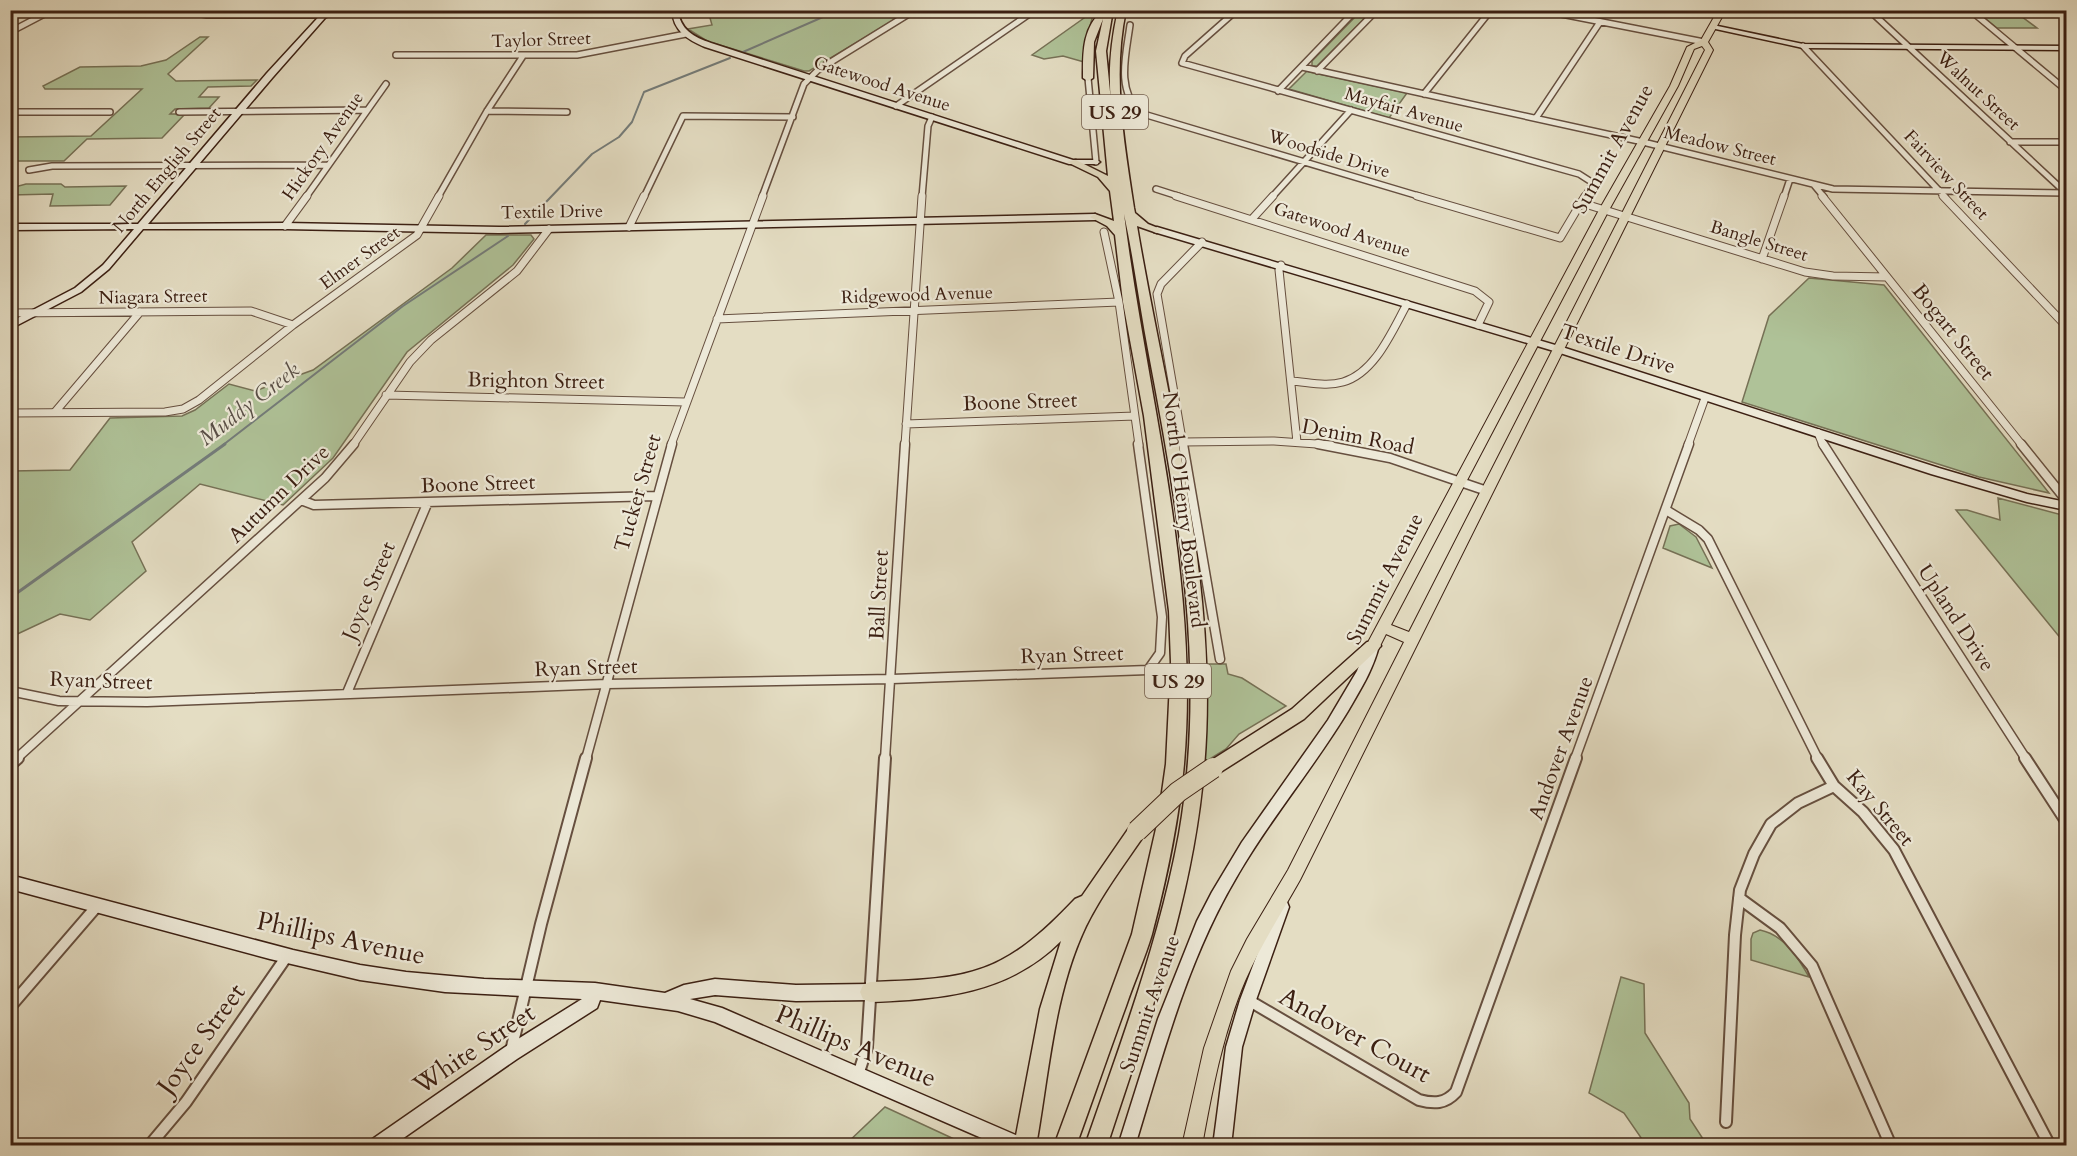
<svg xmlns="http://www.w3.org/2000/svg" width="2077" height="1156" font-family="Cardo,serif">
<rect width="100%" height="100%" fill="#e4ddc3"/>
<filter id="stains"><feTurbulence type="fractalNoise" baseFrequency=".00333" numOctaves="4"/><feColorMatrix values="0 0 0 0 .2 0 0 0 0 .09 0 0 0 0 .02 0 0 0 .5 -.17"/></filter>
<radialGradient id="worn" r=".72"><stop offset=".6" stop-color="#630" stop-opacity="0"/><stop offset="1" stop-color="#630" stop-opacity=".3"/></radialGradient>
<path fill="#afc298" stroke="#767156" stroke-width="1.5" d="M708 11V10L909 11 809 71H804L707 41 688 29 712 25Z
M1094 11 1084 49V62L1063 56 1044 59 1032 55Z
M1361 11H1372L1317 66H1312V61Z
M1976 11H2014L2037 28H1997Z
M200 37H208L168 74 176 81 257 80 251 86 208 87 199 97H219L209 108 175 109 170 114H185L162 138 87 139 64 161H11L10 137 91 136 142 89H45L43 86 80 67 141 66 166 60Z
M1307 71 1310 72 1407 93 1389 118 1289 89Z
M26 184H61L65 187 126 186 110 205 50 206 53 194 11 195V188Z
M486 235H531L534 239 513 265 407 352 333 458 283 505 200 484 132 542 146 571 90 620 60 614 11 637V471L70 470 110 418 182 416 195 410 229 384 255 391 313 370 452 268Z
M1809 278 1884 285 2049 493 1979 477 1742 402 1769 316Z
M1998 498 2066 516V645L1956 510H1967L2000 520Z
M1679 524 1696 537 1712 568 1663 548 1670 526Z
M1207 664H1226L1228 674 1242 678 1286 706 1239 734 1226 749 1205 762Z
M1760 930C1784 935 1798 957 1809 977L1751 960V939L1753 933Z
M1621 977 1644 984 1645 1033 1689 1103 1690 1119 1707 1145H1646L1624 1113 1589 1093Z
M885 1107 967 1145H845Z"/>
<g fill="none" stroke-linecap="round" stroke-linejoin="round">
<path stroke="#747c7a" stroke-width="2" d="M743 52 839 10
M525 224 592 154 619 137 632 122 644 92 730 58
M223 445 403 306 508 236"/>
<path stroke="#747c7a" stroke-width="3" d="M10 598 225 444"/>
<g stroke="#664f3f" stroke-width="8">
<path id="street-far3" d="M182 10 207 15H325
M1237 10 1185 56 1182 63 1579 174 1593 183 1585 197
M1541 10 1704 42
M1869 10 2066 193
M1970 10 2066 90
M1130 25C1126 55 1116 89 1140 113L1422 197
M10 32 52 10
M1803 46 1945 197
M396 55H577L686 34
M1302 67 1643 142 1833 189 2066 193
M1317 71 1377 10
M1088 78 1096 162
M1278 91 1356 10
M1424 94 1491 10
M896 106 1035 10
M487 111 567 112
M10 112H110
M179 112 367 110
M1536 118 1600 22
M2010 142H2066
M29 170 52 166 328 165
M1814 185 1824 197
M1156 189 1181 197
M306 197 386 84
M438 197 487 111 523 56
M644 197 683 116 793 117
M762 197 804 84 818 70 915 10
M922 197 928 126 932 117
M1272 197 1351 110
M1784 197 1790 179"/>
</g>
<g stroke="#664f3f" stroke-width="9">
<path id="street-far2" d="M1176 196 1475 291 1489 302 1478 325
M1417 196 1560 238 1585 196
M1822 196 2022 445
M1943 196 2066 326
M1582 203 1805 272 1833 276 1887 277
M1253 218 1273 196
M285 226 307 196
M629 227 644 196
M1104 232 1119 302 1139 445
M1762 259 1784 196
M1281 265 1279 270 1297 442
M10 313 251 311 293 325
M717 319 1119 302
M1291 381C1308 382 1326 387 1343 382 1375 373 1392 331 1407 304
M386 395 685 402
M55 412 140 312
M10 413 165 412 183 409 199 400 293 325 417 235 439 196
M906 424 1135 416
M1818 433 1823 445
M1183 442 1274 441 1331 445
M353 445 410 362 431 340 517 271 549 229
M671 445 763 196
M905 445 922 196
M1183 445 1157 294 1161 284 1202 242
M1688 445 1705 398"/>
</g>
<g stroke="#664f3f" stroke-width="11">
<path id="street-far1" d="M1183 444 1220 659
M1318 444 1390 458 1487 491
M1823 444 2026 759
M2021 444 2066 500
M301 500 314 505 656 496
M1666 510 1699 530 1708 539 1818 759
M10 691 59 701 147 702 607 684 892 679 1148 670 1160 653 1162 617 1138 444
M347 693 427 504
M16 759 325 478 354 444
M586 759 672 444
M885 759 905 444
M1575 759 1689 444"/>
</g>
<g stroke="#664f3f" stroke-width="14">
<path id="street" d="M1817 758 1834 786 1863 812 1894 850 2050 1146
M2025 758 2066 821
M10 765 18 758
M1739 898 1780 928 1812 966 1891 1146
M1248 1000 1419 1100C1434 1104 1445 1104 1456 1092L1576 758
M10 1007 97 906
M511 1051 541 924 586 758
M858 1075 867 1047 885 758
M1726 1122 1735 935 1740 890 1754 854 1771 824 1798 803 1834 786
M149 1146 186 1102 287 956"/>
</g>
<g stroke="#3c2013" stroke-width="3">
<path id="secondary" d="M325 10H332L273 77 148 224 285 223 499 227 1095 214 1099 217 1095 220 499 233 285 229H143L109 269 81 292 10 329V322L75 288 103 265 134 229 10 230V224H138L267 73Z
M672 10H678C680 30 694 37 711 43L1073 160H1096L1100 162 1096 164H1069L705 47C688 40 673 31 672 10Z
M1713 25 1803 44 2066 46V50L1803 48 1711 28V26Z
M1157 227 1562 347 1939 468 2027 494 2066 502V510L2027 502 1931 474 1554 351 1154 232 1153 230Z
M1373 641 1377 642 1379 646C1373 670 1360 690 1348 711 1313 769 1269 820 1236 878 1187 961 1163 1054 1135 1146H1118L1158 1019 1197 921 1212 892 1242 842 1328 720 1357 671 1369 642Z
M10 875 293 950 360 965 406 972 484 979 595 983 665 993 684 985 715 979 796 985 870 984 876 986 878 992 876 998 870 1000 796 1001 715 995 690 999 722 1008 1027 1140 1029 1146H1000L715 1022 678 1011 600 1000 597 1008 517 1059 392 1146H369L371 1140 505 1047 582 999 445 992 360 980 270 959 10 889Z
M1282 900 1287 902 1289 907 1256 1000 1242 1047 1231 1146H1213L1226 1047 1240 1000 1275 907 1277 902Z"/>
</g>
<g stroke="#3c2013" stroke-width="2">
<path id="primary" d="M1718 10H1726L1708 42 1713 50 1300 880C1281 914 1260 946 1245 981 1223 1033 1212 1090 1202 1146H1182L1204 1048 1231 971 1247 939 1288 870 1404 642 1386 634 1378 650H1368L1366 646 1599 210 1670 86 1687 47 1701 40ZM1702 46 1705 50 1409 632 1391 625 1609 210 1678 86 1694 49Z"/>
</g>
<g stroke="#3c2013" stroke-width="3">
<path id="highway" d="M1103 10H1113L1106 51 1111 102C1108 71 1111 41 1118 10H1126C1112 76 1124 142 1134 208L1135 213 1148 224 1163 230 1157 233 1137 226C1167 405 1220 585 1204 768L1207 763 1292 709 1367 642H1379L1381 646 1304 719 1219 773 1213 775 1207 773 1204 768C1193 901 1148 1020 1107 1146H1085C1121 1042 1159 942 1179 834 1207 674 1179 513 1149 355 1140 309 1134 260 1124 214 1147 396 1200 579 1184 764 1179 818 1166 882 1152 934 1145 958 1134 982 1126 1006 1109 1052 1093 1099 1076 1146H1054L1132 934 1158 820 1166 764 1171 662 1169 611 1144 416 1123 302 1115 235 1107 226 1090 217 1095 214 1114 221 1110 191 1098 177 1067 162 1076 160 1108 176 1096 51 1103 19 1094 42 1093 78 1088 81 1083 78C1083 53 1082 28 1103 10Z
M1137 823 1143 825 1146 831 1143 837C1123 866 1102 894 1086 926 1054 993 1049 1073 1036 1146H1014L1040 1009 1061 941C1008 994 941 999 870 1002L863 999 860 992 863 985 870 982C972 979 1003 975 1075 899L1082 896 1131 825Z"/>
</g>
<use href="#street-far3" stroke="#ede9d8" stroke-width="5"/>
<use href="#street-far2" stroke="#ede9d8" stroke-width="7"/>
<use href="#street-far1" stroke="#ede9d8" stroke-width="8"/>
<use href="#street" stroke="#ede9d8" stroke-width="10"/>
<use href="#secondary" fill="#ede9d8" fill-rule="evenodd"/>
<use href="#primary" fill="#e4ddc3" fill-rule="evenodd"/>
<use href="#highway" fill="#e4ddc3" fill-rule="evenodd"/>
<g stroke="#3c2013" stroke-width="22" stroke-linecap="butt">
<path id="highway-bridge" d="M1137 831 1178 792 1213 768"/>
</g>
<use href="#highway-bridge" stroke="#e4ddc3" stroke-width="20"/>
</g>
<g text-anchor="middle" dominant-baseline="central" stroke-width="4.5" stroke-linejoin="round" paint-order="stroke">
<g font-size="18" fill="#3c2013" stroke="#ede9d8">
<text transform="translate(541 40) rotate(-2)">Taylor Street</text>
<text transform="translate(882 84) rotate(18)">Gatewood Avenue</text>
<text transform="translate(1978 91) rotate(43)">Walnut Street</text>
<text transform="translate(1404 110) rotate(16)">Mayfair Avenue</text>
<text transform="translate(323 146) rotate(-55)">Hickory Avenue</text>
<text transform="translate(1720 146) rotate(14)">Meadow Street</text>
<text transform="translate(1329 154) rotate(17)">Woodside Drive</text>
<text transform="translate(167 170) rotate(-50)">North English Street</text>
<text transform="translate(1946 175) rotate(47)">Fairview Street</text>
<text transform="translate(552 212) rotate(-1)">Textile Drive</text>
<text transform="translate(1342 230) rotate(18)">Gatewood Avenue</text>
<text transform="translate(1759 241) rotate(17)">Bangle Street</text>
<text transform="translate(360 258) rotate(-36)">Elmer Street</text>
<text transform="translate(917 295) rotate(-2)">Ridgewood Avenue</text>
<text transform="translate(153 297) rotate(-1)">Niagara Street</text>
</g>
<g fill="#ede9d8" stroke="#715c4e" stroke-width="1.5">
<rect x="1082" y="95" width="66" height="34" rx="4.5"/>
<rect x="1145" y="664" width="66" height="34" rx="4.5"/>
</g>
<g font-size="20" font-weight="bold" fill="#3c2013">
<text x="1115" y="112">US 29</text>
<text x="1178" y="681">US 29</text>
</g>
<g font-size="21" fill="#3c2013" stroke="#ede9d8">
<text transform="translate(1613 149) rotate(-61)">Summit Avenue</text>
<text transform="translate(1953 332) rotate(51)">Bogart Street</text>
<text transform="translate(1618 349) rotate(18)">Textile Drive</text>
<text transform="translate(536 381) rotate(1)">Brighton Street</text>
<text transform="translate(1020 402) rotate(-2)">Boone Street</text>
<text transform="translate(1358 437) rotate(11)">Denim Road</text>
<text transform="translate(478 484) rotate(-2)">Boone Street</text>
<text transform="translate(638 493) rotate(-74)">Tucker Street</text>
<text transform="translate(279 494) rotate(-44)">Autumn Drive</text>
<text transform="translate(1184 510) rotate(83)">North O'Henry Boulevard</text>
<text transform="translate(1385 579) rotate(-63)">Summit Avenue</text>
<text transform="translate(369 591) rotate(-67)">Joyce Street</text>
<text transform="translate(879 595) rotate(-87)">Ball Street</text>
<text transform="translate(1956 618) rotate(57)">Upland Drive</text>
<text transform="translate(1072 655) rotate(-2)">Ryan Street</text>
<text transform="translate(586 668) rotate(-2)">Ryan Street</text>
<text transform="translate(101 681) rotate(2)">Ryan Street</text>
<text transform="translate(1561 748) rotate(-70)">Andover Avenue</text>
<text transform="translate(1880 808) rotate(50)">Kay Street</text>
<text transform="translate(1150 1004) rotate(-71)">Summit Avenue</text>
</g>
<g font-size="22" font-style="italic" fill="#584e46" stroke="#ede9d8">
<text transform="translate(249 404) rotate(-38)">Muddy Creek</text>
</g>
<g font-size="26" fill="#3c2013" stroke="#ede9d8">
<text transform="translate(341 938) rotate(12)">Phillips Avenue</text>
<text transform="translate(1355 1035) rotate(29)">Andover Court</text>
<text transform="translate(201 1039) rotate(-54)">Joyce Street</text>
<text transform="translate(856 1046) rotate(23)">Phillips Avenue</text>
<text transform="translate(474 1049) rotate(-34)">White Street</text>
</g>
</g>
<rect width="2077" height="1156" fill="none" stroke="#e4ddc3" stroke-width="36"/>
<rect x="12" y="12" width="2053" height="1132" fill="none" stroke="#3c2013" stroke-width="3"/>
<rect x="18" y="18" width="2041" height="1120" fill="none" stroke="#3c2013" stroke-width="1.5"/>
<rect width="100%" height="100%" filter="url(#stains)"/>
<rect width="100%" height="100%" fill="url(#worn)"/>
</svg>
